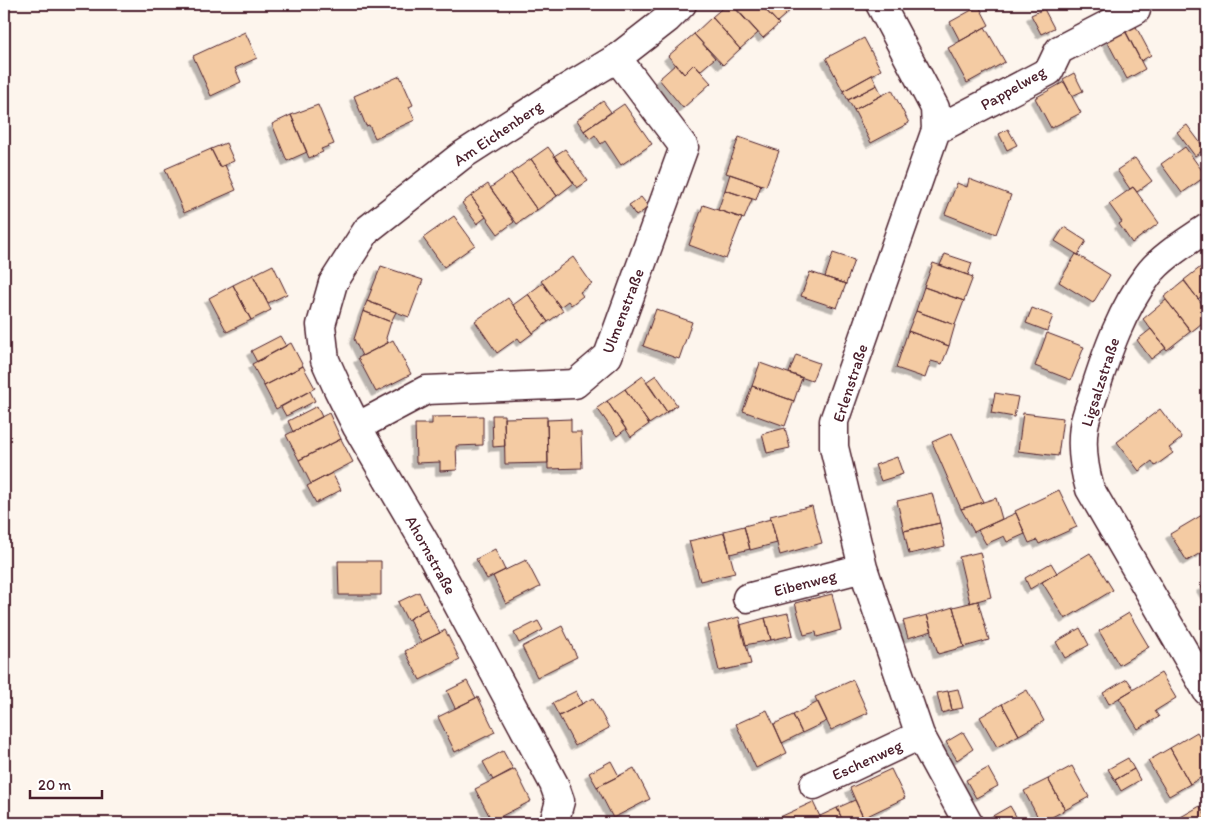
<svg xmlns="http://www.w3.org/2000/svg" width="1211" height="827" font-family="Itim,sans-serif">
<defs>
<filter id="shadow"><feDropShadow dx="-4.5" dy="4.5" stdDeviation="0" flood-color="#0004"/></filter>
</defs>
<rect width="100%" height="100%" fill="#fdf5ed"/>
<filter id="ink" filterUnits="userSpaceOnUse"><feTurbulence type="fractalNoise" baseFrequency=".02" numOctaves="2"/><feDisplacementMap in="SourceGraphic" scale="10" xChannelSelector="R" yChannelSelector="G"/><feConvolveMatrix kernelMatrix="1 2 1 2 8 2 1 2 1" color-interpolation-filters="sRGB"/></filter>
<g filter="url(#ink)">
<path fill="#f4cba3" stroke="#4a1f2b" filter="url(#shadow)" d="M727 4H731L758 33 740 49 712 17Z
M737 4H760L779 24 763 38 734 6Z
M760 4H789L793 8 777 22Z
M979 6 989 25 960 41 950 22Z
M1044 9 1054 28 1041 34 1031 15Z
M712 17 740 49 723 65 694 34Z
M1134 23 1151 55 1141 61 1124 28Z
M985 27 1005 62 967 83 948 48Z
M1125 31 1145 69 1127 79 1107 41Z
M245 32 257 58 235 68 241 82 211 96 193 56Z
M694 34 715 58 700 71 694 64 684 74 668 56Z
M864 38 881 70 843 91 826 58Z
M676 64 684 74 694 64 711 83 683 108 659 79Z
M1074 73 1083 91 1072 96 1063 79Z
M872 75 877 85 848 100 843 91Z
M400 76 413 105 409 107 415 120 375 138 369 125 366 126 354 96Z
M1064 82 1081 113 1051 128 1035 98Z
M877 85 882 95 854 110 848 100Z
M892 90 909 123 871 143 854 110Z
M603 101 611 112 584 131 577 120Z
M624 104 652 144 621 165 605 141 601 144 595 135 590 139 584 131Z
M318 105 334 144 321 149 323 152 309 158 291 115Z
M291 115 307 152 287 161 272 124Z
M1187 125 1205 149 1195 156 1177 132Z
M1008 129 1017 145 1007 150 999 134Z
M739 137 779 151 766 186 726 173Z
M226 143 234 161 220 167 211 149Z
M548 147 574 183 557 196 531 159Z
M1185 147 1206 176 1182 193 1161 164Z
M211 149 220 167 225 165 236 190 184 213 165 169Z
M565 149 588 181 577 188 554 156Z
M1135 158 1152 181 1137 192 1133 187 1130 189 1117 170Z
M531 159 557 196 537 210 511 173Z
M511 173 537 210 517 224 490 188Z
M730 174 761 185 756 200 725 190Z
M969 179 1011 195 996 234 945 214 957 183 967 187Z
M488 184 514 222 498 234 471 196Z
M1133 187 1159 223 1132 243 1119 224 1122 222 1109 204Z
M725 190 752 199 744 219 718 210Z
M471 196 486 217 477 224 462 203Z
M641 197 649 207 636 216 629 205Z
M703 205 742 218 726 259 689 245Z
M454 216 475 245 444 267 423 238Z
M1064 227 1086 241 1078 255 1055 241Z
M833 253 854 260 846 284 825 277Z
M945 254 972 263 968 275 940 265Z
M1076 254 1110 275 1093 303 1059 282Z
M573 257 592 284 580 292 583 296 571 305 568 301 560 307 541 281Z
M933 263 973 277 964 301 924 287Z
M1206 263 1207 265V292L1198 299 1184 280Z
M273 265 287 294 268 303 253 275Z
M381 266 423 280 409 317 367 301Z
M810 272 846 284 837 308 801 296Z
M253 275 271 310 251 320 233 285Z
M1184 281 1207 310V319L1191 332 1164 297Z
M543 283 563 311 548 322 528 294Z
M233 285 251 320 227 332 209 298Z
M924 287 964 301 955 325 916 311Z
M528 294 548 322 533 333 513 305Z
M508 298 533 333 521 342 518 338 497 353 475 321Z
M1166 300 1191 331 1167 350 1143 319Z
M367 301 396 312 391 322 363 311Z
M1032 308 1053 316 1047 331 1026 323Z
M656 309 692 322 679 359 643 346Z
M363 311 391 322 386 338 388 343 362 356 354 339Z
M916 311 955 325 949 346 908 331Z
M1151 329 1166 348 1151 359 1137 340Z
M908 331 949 346 942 364 931 361 925 378 896 368Z
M1047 333 1084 347 1071 380 1035 366Z
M280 336 286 346 257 362 251 351Z
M393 340 411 374 376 392 358 358Z
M291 343 303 366 264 386 252 364Z
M796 355 819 363 812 381 789 373Z
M760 363 802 378 794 401 752 386Z
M303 366 315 388 276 409 264 386Z
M656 375 677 405 667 412 646 382Z
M643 376 667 412 649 424 625 389Z
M752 386 794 401 785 426 743 411Z
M625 389 649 424 631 437 607 401Z
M310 391 315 401 286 416 281 407Z
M995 393 1018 397 1014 417 991 413Z
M607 401 626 429 617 436 597 408Z
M317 406 322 417 293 432 288 421Z
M1160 409 1182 438 1169 448 1173 453 1155 466 1152 461 1139 471 1117 442Z
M329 413 341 439 299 460 286 435Z
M1023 413 1063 418 1058 456 1018 451Z
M492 415H504L505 446 493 447Z
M483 416V445L456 446 457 470 440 471V462L416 463 415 424H432V417Z
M547 417 548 463 505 464 504 418Z
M571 419V432H581L582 468 548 469 547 420Z
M785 428 790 448 767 453 762 434Z
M952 433 983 502 961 509 932 442Z
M341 439 353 462 311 484 299 460Z
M897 457 903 474 881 481 875 465Z
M332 473 341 490 316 503 307 486Z
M1059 490 1077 527 1039 544 1037 540 1029 543 1015 511Z
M932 493 940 523 904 531 897 501Z
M996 498 1002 519 974 532 961 509Z
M812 506 822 543 780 555 770 516Z
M1207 512V549L1187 561 1170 534Z
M1016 513 1025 534 1007 542 1004 536 986 544 978 530Z
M771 519 777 543 750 550 744 526Z
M940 523 945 546 909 554 904 531Z
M744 526 750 549 730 554 724 531Z
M724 533 735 573 700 581 689 541Z
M495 549 505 570 487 579 476 559Z
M980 552 991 597 970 603 959 557Z
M1090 553 1113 590 1065 619 1042 582Z
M526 560 540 587 506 604 493 576Z
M338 561H381V595H339Z
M1051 563 1057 573 1030 589 1025 578Z
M1207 584V597L1201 587Z
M419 592 427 609 407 620 398 602Z
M832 594 841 630 817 637 816 632 804 635 795 603Z
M978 601 989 640 964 647 953 607Z
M953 607 964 647 938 654 927 615Z
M427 609 440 633 421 642 409 619Z
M788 613 793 635 771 640 765 618Z
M1129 613 1149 647 1119 665 1099 631Z
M927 615 932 631 908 638 903 621Z
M739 617 751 664 719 671 708 625Z
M765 618 771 640 745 645 740 625Z
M538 621 543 630 519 643 514 633Z
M562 626 577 657 537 677 522 647Z
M1080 628 1089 645 1065 658 1056 642Z
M445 630 460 660 420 680 405 651Z
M1161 673 1176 698 1155 711 1159 717 1138 729 1119 698Z
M1127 679 1134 689 1109 704 1103 693Z
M853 680 868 713 831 730 815 697Z
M467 681 476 698 455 708 447 691Z
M958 689 963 708 952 710 948 691Z
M1027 690 1044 721 1019 735 1002 704Z
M576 691 582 704 559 716 552 703Z
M948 691 952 710 942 713 937 693Z
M478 697 495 732 455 752 438 717Z
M593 698 609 728 575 746 559 716Z
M818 702 827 721 802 733 793 715Z
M1002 704 1019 735 997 747 980 717Z
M767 710 787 753 756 768 736 724Z
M793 715 802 733 782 743 774 724Z
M963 732 973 749 957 760 946 742Z
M1197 732 1207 749V774L1190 784 1170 748Z
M1170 748 1190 784 1169 796 1148 761Z
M503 751 513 769 493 780 483 762Z
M1128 758 1134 769 1115 780 1108 769Z
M611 761 619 776 597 787 589 773Z
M1072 766 1089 797 1065 810 1048 779Z
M634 768 650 799 613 818 597 787Z
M988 768 998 786 976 798 966 780Z
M515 769 531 801 492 821 475 789Z
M891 769 905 798 863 818 850 788Z
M1134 769 1140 780 1121 791 1115 780Z
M1048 779 1065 810 1041 823 1024 791Z
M855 800 866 823H844L837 808Z
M813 802 823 823H783L780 817Z
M1010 806 1020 823H992L989 818Z
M1200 806 1206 817 1195 823H1173L1172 822Z
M837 808 844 823H823L820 816Z"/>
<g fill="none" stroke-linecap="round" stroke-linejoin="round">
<g stroke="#4a1f2b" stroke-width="31">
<path id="minor" d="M880 4 935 108 936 130 834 421V447L863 568 875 604 920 735 968 823
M936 130 1049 71 1059 50 1136 10
M1207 228C1188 241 1161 257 1148 275 1122 309 1107 352 1094 393 1091 403 1086 415 1084 426 1081 447 1084 469 1090 489L1207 691
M357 427 426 390 575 384 608 356 684 147 617 58
M747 598 863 568
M814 785 920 735
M554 823 560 801 554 784 425 543 357 427 338 389 325 360 321 325 333 283 367 230 461 156 554 96 617 58 667 19 682 4"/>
</g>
<use href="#minor" stroke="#fff" stroke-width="28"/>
</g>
</g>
<g text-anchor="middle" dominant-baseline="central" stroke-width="5" stroke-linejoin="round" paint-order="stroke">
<g font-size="16" fill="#4a1f2b" stroke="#fff">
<text transform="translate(1013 88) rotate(-30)">Pappelweg</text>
<text transform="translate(498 133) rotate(-34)">Am Eichenberg</text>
<text transform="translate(623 311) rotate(-69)">Ulmenstraße</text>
<text transform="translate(1100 382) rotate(-72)">Ligsalzstraße</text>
<text transform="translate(850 383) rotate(-72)">Erlenstraße</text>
<text transform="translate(431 555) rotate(61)">Ahornstraße</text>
<text transform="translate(805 583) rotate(-15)">Eibenweg</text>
<text transform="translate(867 760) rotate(-25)">Eschenweg</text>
</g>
</g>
<rect width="1211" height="827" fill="none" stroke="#fff" stroke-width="20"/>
<rect x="10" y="10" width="1191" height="807" fill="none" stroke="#4a1f2b" stroke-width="2" filter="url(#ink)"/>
<path d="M30 790v8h72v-8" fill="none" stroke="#4a1f2b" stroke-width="2.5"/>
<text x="38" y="790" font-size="15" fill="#4a1f2b" stroke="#ffffff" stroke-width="4" paint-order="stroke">20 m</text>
</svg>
